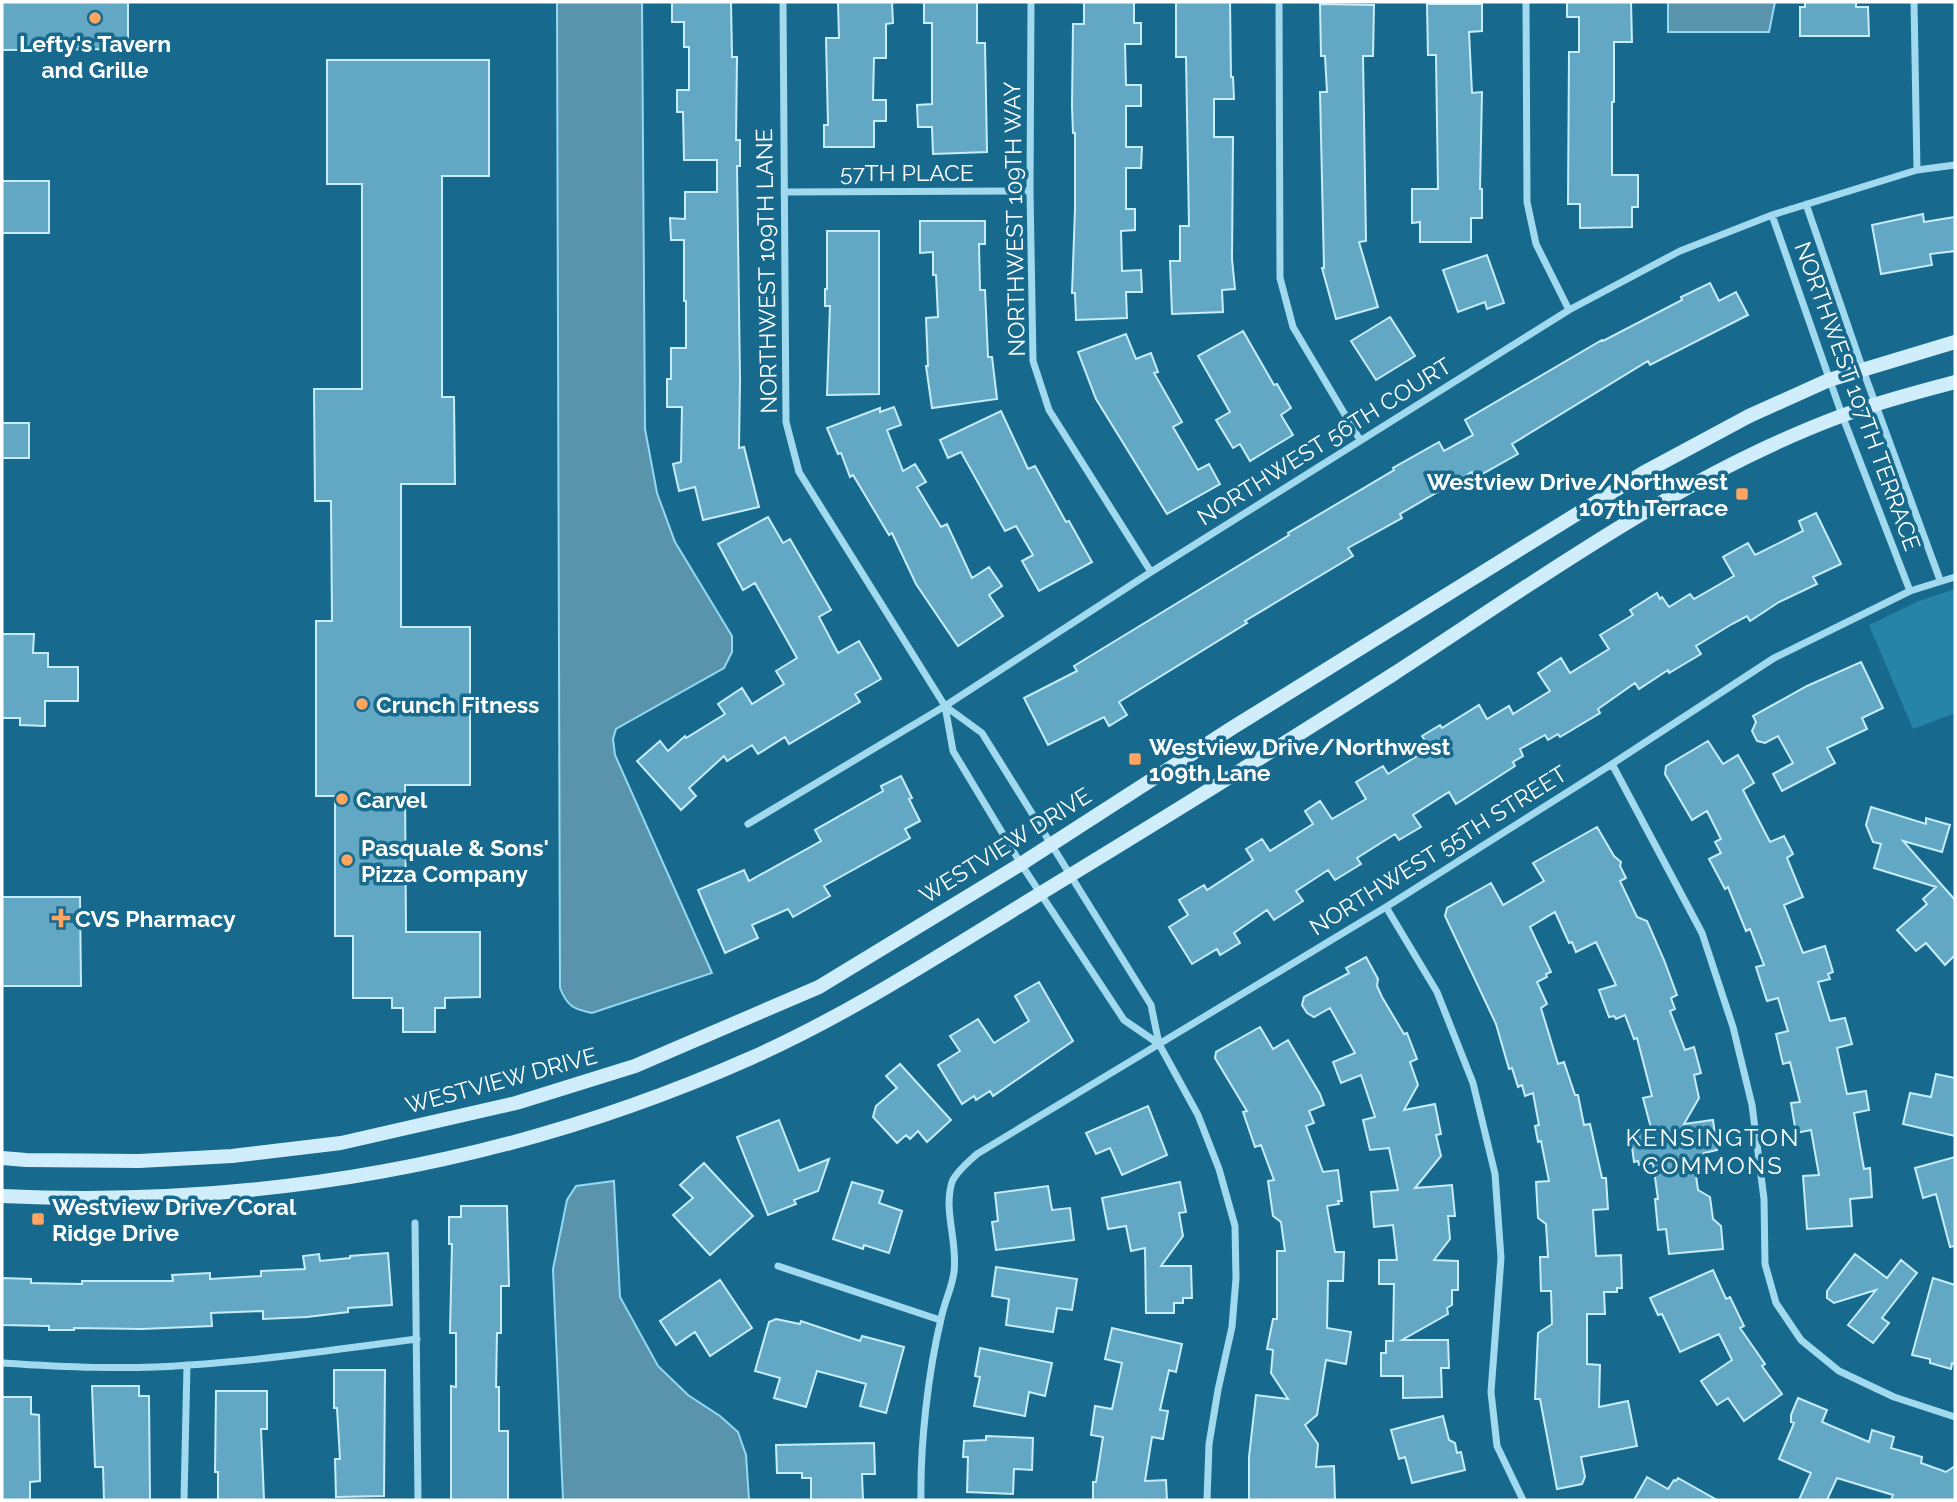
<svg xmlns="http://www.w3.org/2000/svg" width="1957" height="1502" font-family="Raleway,sans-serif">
<rect width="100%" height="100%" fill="#176a8d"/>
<path fill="#2684a9" d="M1955 589V713L1913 729 1869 625 1919 601Z"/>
<path fill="#5994ac" stroke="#93d9f2" stroke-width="2" d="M557 2H642L645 429 657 493 675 542 732 636V652L724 668 616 729 613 739 615 755 712 973 592 1013C573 1009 567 1006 560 988Z
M1668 2H1775L1769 32H1668Z
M614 1181 620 1297 658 1366 688 1395 720 1416 738 1432 746 1455 749 1500H563L553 1269 567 1200 576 1186Z"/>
<path fill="#62a7c3" stroke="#c7edfb" stroke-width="2" d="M2 2H128V49L2 50Z
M672 2H731L732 57H737L736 140H740V166H737L740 379 739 448 744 447 759 507 703 520 695 487 679 491 673 464 681 462 682 407H667V379H671V348H686V301H684V240H671L670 218 685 219V192H717V160H684L683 112H677V90H689V47H684V22H672Z
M838 2H892L893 23 886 24V58H874L873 100H886V121H874V147H824V125H828L826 38H839Z
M924 2H977V43H985L987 152 933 154 932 127H918L917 105 932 104V23H924Z
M1084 2H1134V23H1141V44H1125L1126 85H1141V106H1126V147H1142L1141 168H1126V209H1135V230L1121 231 1122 271 1141 270 1142 292H1126L1127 318 1076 320 1075 293H1072L1075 209V133H1073L1072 106 1073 24H1084Z
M1176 2H1230L1231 77H1233L1234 99H1214V137H1233L1232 259 1235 289 1222 290 1223 312 1172 314 1170 261H1180V226H1189L1186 57H1176Z
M1567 2H1631L1632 42H1614V102H1612V175H1638V207H1632V227L1580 228V204H1568L1569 52H1579V17H1567Z
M1805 2H1856V7H1868L1869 36H1800V7H1805Z
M1320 4 1374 5 1373 56H1363L1366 241 1359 242 1378 307 1336 319 1322 268H1324L1320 92H1327L1325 56H1321Z
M1427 4H1482V31L1469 32 1472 93 1482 92 1480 189H1482V218H1471V242H1420V222L1412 223V189H1438L1436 55H1428Z
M327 60H489V176H442V397H454L455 484H401V627H470V785H405L406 932H480V997L445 998V1008H435V1032H403V1008H392V998H353V936H335V796H316V621H332L331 501H315L314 389H362V184H327Z
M2 181H49V233H2Z
M1923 214 1924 222 1955 217V251L1930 254 1932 265 1881 274 1872 225Z
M920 221H985V244H979L980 290H985L988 357H992L997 399 932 408 926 366H928L926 318 938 317 936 275H933V252L920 253Z
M827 231H879V394L827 395 830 306H825V289H827Z
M1487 255 1504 303 1487 309 1485 302 1458 312 1443 270Z
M1710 283 1719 301 1736 292 1748 315 1650 365 1648 361 1512 444 1518 454 1475 478 1472 472 1400 514 1402 518 1348 548 1353 556 1245 621 1247 623 1119 702 1127 715 1109 726 1104 717 1048 745 1024 698 1077 671 1074 666 1289 535 1288 533 1394 470 1393 468 1439 442 1444 451 1473 435 1465 420 1602 340 1603 341 1682 300 1681 297Z
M1390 317 1415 356 1376 380 1351 341Z
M1243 331 1274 385 1277 384 1291 408 1281 415 1293 435 1250 461 1240 444 1233 448 1216 420 1230 412 1198 356Z
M1126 334 1136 359 1151 353 1158 372 1154 373 1182 422 1173 427 1198 470 1209 464 1220 484 1167 514 1096 399 1078 352Z
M894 407 901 425 887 430 903 471 915 464 926 482 917 487 941 527 947 524 972 578 989 567 1002 586 989 595 1003 616 958 646 916 584 892 533 889 535 853 475 850 477 841 453 838 454 827 428 880 408V412Z
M1001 411 1028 469 1035 466 1066 522 1069 521 1092 562 1039 591 1022 561 1033 555 1016 526 1005 531 961 452 948 458 940 440Z
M2 423H29V458H2Z
M1816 513 1841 564 1813 577 1817 584 1779 602 1750 621 1747 616 1732 624 1696 646 1701 654 1669 673 1668 670 1639 689 1635 683 1598 709 1600 713 1560 737 1558 734 1548 740 1545 735 1520 749 1523 756 1513 762 1515 766 1456 804 1449 792 1413 815 1421 827 1399 840 1395 834 1357 858 1361 864 1335 880 1328 870 1296 891 1303 901 1274 920 1267 910 1234 933 1240 943 1220 955 1217 949 1192 964 1169 927 1188 915 1179 900 1204 885 1207 890 1253 860 1246 849 1262 839 1270 851 1313 824 1305 811 1320 801 1332 819 1366 799 1356 782 1383 766 1388 774 1430 748 1422 736 1440 725 1442 728 1479 705 1487 719 1509 706 1513 714 1550 691 1538 673 1561 658 1570 673 1609 649 1600 635 1633 615 1630 610 1657 593 1660 599 1662 597 1669 607 1690 594 1694 599 1734 576 1723 557 1748 543 1755 555 1803 531 1799 521Z
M768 517 783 543 790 539 831 610 819 617 838 653 859 641 881 679 855 694 860 702 789 744 785 737 758 754 752 745 727 761 724 756 689 788 696 796 681 810 637 761 660 741 668 751 685 736 686 738 725 714 718 704 742 688 752 704 784 684 776 671 797 658 755 583 743 590 718 544Z
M2 634H34L33 653H48V667H78V701H45V726L20 725V718H2Z
M1861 662 1883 708 1862 718 1867 729 1827 748 1835 763 1782 791 1773 774 1793 763 1778 736 1765 743 1757 741 1752 731 1756 722 1753 716 1807 686Z
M1708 741 1723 764 1738 755 1754 783 1743 790 1770 842 1784 836 1793 854 1787 858 1803 897 1784 905 1803 953 1825 946 1833 972 1828 974 1830 979 1818 982 1830 1021 1845 1018 1852 1044 1837 1048 1847 1094 1866 1091 1869 1110 1854 1113 1864 1169 1870 1168 1872 1197 1850 1199 1852 1226 1807 1229 1803 1176 1819 1175 1811 1130 1796 1133 1791 1103 1800 1102 1790 1062 1783 1064 1776 1034 1788 1031 1778 998 1767 1001 1756 967 1764 965 1750 929 1746 931 1728 887 1725 889 1709 859 1721 853 1715 842 1721 839 1707 811 1692 820 1665 774 1666 766Z
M901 776 912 798 909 799 920 821 905 829 910 838 824 886 830 896 793 917 788 909 752 925 758 938 725 953 698 890 744 870 749 881 821 841 815 830 883 791 881 786Z
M1871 807 1926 824V818L1950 825 1942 852 1903 841 1955 900V955L1945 965 1926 943 1916 951 1897 930 1927 904 1923 899 1936 887 1874 868 1881 844 1873 842 1866 825Z
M1597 827 1614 856 1621 862 1620 866 1626 878 1620 881 1637 917 1647 921 1664 960 1677 995 1671 998 1675 1009 1670 1011 1685 1050 1694 1047 1701 1073 1694 1075 1699 1098 1684 1124 1713 1120 1717 1150 1704 1153 1705 1160 1695 1169 1698 1190 1710 1197 1713 1219 1721 1226 1723 1249 1669 1254 1666 1229 1658 1230 1655 1199H1658L1653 1163 1639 1165 1638 1161 1634 1162 1630 1131 1651 1128 1643 1098 1652 1096 1637 1038 1634 1039 1625 1015 1616 1019 1614 1016 1609 1017 1599 990 1616 985 1596 942 1576 952 1572 942 1569 943 1555 912 1530 927 1551 972 1546 974 1547 977 1537 982 1547 1004 1541 1008 1558 1064 1564 1062 1575 1095H1578L1584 1125 1590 1124 1602 1178H1606L1608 1209 1593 1210 1596 1256 1621 1255 1622 1288H1617V1292H1604L1605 1314H1587V1364L1600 1365 1599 1407 1628 1401 1637 1446 1581 1457 1585 1477 1582 1484 1557 1489 1540 1399H1535L1538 1333 1552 1324 1551 1291H1541L1540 1257H1548L1546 1224 1538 1218 1536 1182 1549 1181 1541 1141 1538 1142 1535 1126 1539 1125 1533 1093 1525 1096 1522 1085 1518 1087 1512 1068 1509 1069 1496 1024 1445 916 1447 908 1491 883 1503 905 1544 881 1533 863Z
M2 897H80L81 986H2Z
M1366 957 1378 979 1377 986 1382 997 1404 1034 1407 1033 1417 1059 1410 1062 1418 1085 1404 1110 1435 1104 1441 1134 1436 1135 1441 1156 1415 1188 1452 1185 1455 1216H1448L1450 1239 1434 1260 1458 1261V1290H1452V1305L1447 1308 1448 1314 1402 1340H1448L1449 1368H1441L1442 1397 1403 1398V1376H1381V1353H1386V1341H1393L1394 1284H1379V1260H1397L1393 1225 1374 1227 1371 1192 1398 1190 1389 1148 1370 1150 1363 1120 1375 1117 1361 1075 1341 1083 1333 1062 1355 1053 1330 1008 1314 1017 1307 1013 1302 1005 1304 997 1349 973 1346 968Z
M1039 982 1073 1041 993 1096 990 1091 976 1100 974 1096 962 1104 938 1065 960 1051 950 1036 978 1019 994 1043 1029 1021 1015 996Z
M1260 1027 1273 1049 1288 1040 1320 1094 1324 1105 1309 1111 1314 1123 1306 1126 1323 1172 1338 1170 1342 1201H1338L1339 1204 1327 1206 1335 1252H1344L1343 1281H1328L1327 1328 1351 1332 1346 1364 1326 1360 1317 1415 1305 1425 1318 1444 1316 1467 1334 1466 1335 1500H1249V1457L1256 1395 1288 1399 1271 1373 1273 1350 1267 1349 1273 1319H1277V1251H1285L1281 1222 1273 1216 1268 1181 1274 1180 1261 1145 1255 1147 1243 1112 1247 1111 1215 1058 1216 1052Z
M900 1064 951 1120 927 1142 918 1131 910 1139 906 1135 897 1143 873 1117 876 1106 897 1088 886 1076Z
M1936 1074 1955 1078V1136L1903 1124 1910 1093 1931 1097Z
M1148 1106 1167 1155 1122 1175 1110 1148 1096 1154 1086 1133Z
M779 1120 799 1171 829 1159 818 1191 794 1200 796 1204 768 1215 737 1137Z
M1955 1157V1246L1950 1247 1936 1194 1923 1198 1915 1168Z
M704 1163 753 1216 710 1255 673 1215 693 1198 680 1185Z
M852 1182 883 1191 879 1203 902 1211 889 1253 864 1245 863 1249 833 1239Z
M1180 1182 1186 1212 1179 1213 1183 1236 1161 1266H1191L1192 1298H1183V1303H1174V1313H1146L1145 1248 1131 1251 1126 1226 1108 1229 1102 1198Z
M1048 1186 1052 1210 1070 1208 1074 1240 996 1250 992 1222 998 1221 995 1193Z
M461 1206H507L509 1286H501V1333H497L496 1387H499V1431H508V1500H451V1386L456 1387V1333H450L452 1244H449V1217H461Z
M388 1253 392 1305 348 1308V1312L307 1317 263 1319V1311L211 1313 212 1326 142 1329 74 1328V1330H49V1326L2 1325V1278L31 1279V1283L82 1284V1281H173L172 1275 210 1273V1279L261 1276V1271L305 1269 303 1256 319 1254 320 1261 350 1258V1256Z
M1855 1254 1887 1278 1901 1260 1917 1273 1882 1318 1889 1323 1873 1343 1848 1325 1876 1290 1834 1303 1827 1298V1291Z
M996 1267 1077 1279 1072 1310 1057 1308 1053 1332 1006 1325 1009 1299 992 1296Z
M1713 1270 1726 1299 1730 1297 1744 1326 1740 1328 1765 1364 1762 1366 1782 1394 1744 1421 1728 1398 1717 1405 1701 1381 1732 1360 1719 1334 1680 1352 1662 1314 1658 1315 1650 1298Z
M1933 1278 1955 1285V1364L1952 1363 1951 1369 1930 1363V1359L1912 1355Z
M720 1280 752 1328 710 1356 695 1332 676 1345 660 1321Z
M776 1319 800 1324 801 1321 860 1341 862 1336 904 1347 886 1413 860 1406 866 1384 817 1371 806 1407 774 1398 780 1378 755 1371 769 1322Z
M1112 1328 1182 1344 1176 1372 1169 1370 1160 1410 1168 1411 1163 1439 1152 1437 1145 1481 1166 1480 1167 1500H1093V1482H1096L1103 1437 1091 1435 1095 1406 1112 1409 1122 1363 1105 1359Z
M980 1348 1052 1363 1045 1396 1029 1392 1025 1416 974 1406 980 1377 975 1376Z
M334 1370H385L384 1496 336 1497 335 1459H340L337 1408H334Z
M92 1386H139V1396H149L150 1500H104L103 1467H95Z
M216 1391H267V1429H261L264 1500H218V1472H215Z
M2 1397H31V1414L39 1415 40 1481 30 1482V1500H2Z
M1798 1398 1827 1410 1822 1422 1869 1442 1872 1430 1894 1437 1891 1448 1922 1457 1921 1463 1946 1472 1955 1466V1500H1891L1893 1495 1837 1478 1827 1500H1799L1811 1473 1779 1459 1794 1423 1791 1422V1415Z
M1443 1416 1449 1440 1455 1443 1457 1453 1461 1452 1465 1470 1412 1483 1405 1457 1399 1459 1391 1430Z
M986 1436 1033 1438 1032 1470 1014 1469 1013 1494 967 1492 968 1457H963L964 1441 986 1440Z
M874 1443 875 1474H862L863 1500H811V1478H802V1473H777L776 1445Z
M1647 1477 1668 1489 1674 1480 1676 1481 1678 1478 1717 1500H1634Z"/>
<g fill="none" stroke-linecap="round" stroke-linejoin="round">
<path stroke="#a1d9ef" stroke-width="7" d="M783 2 786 422 799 472 945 706 953 751 1021 864 1124 1020 1159 1044
M1031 2 1030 191 1033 361 1049 410 1151 572
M1279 2 1280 278 1293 327 1360 440
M1526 2 1527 202 1536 244 1569 310
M1914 2 1917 170
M784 192 1030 191
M1806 204 1863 370 1940 580
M1772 215 1842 415 1910 591
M945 706 982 733 1151 1005 1159 1044 1198 1115 1219 1169 1235 1226 1236 1278 1232 1327 1218 1390 1209 1444 1207 1500
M1612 764 1702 933 1733 1027 1752 1105 1764 1199 1765 1264 1776 1303 1801 1340 1839 1371 1894 1397 1955 1417
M748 824 945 706 1151 572 1569 310 1680 251 1772 215 1917 170 1955 165
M1386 907 1437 992 1473 1083 1495 1174 1501 1258 1491 1392 1497 1446 1523 1500
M415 1223 418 1500
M778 1266 940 1320
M2 1363C64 1367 127 1370 189 1365 265 1360 341 1349 417 1339
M184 1500 187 1365
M921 1500C920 1445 928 1373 941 1319 944 1303 952 1288 954 1272 958 1242 943 1211 952 1182 956 1172 969 1161 977 1154L1386 907 1612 764 1774 658 1910 591 1955 577"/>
<path stroke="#cfedfa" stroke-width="14" d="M2 1158 26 1160 139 1161 232 1156 341 1143 516 1103 635 1066 819 987 1021 864 1232 728 1643 473 1749 416 1829 380 1955 342
M2 1196C262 1208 512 1164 751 1058 850 1014 941 954 1033 898 1153 825 1273 751 1392 675 1535 582 1680 476 1841 416 1878 402 1917 392 1955 382"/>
</g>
<g fill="#ffa55f" stroke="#176a8d" stroke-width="2.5">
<circle cx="95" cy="18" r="7"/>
<rect x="1735" y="487" width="14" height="14" rx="3.5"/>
<circle cx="362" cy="704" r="7"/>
<rect x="1128" y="752" width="14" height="14" rx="3.5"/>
<circle cx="342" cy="799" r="7"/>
<circle cx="347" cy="860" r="7"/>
<path d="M57.5 907.5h7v7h7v7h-7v7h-7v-7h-7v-7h7z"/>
<rect x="31" y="1212" width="14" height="14" rx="3.5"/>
</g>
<g text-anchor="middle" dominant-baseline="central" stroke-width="7" stroke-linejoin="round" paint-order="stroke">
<g font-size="23" font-weight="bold" fill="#fff" stroke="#176a8d" text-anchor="start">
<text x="95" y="43" text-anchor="middle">Lefty's Tavern<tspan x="95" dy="26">and Grille</tspan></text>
<text x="1728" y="481" text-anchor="end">Westview Drive/Northwest<tspan x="1728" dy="26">107th Terrace</tspan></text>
<text x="376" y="704">Crunch Fitness</text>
<text x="1149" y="746">Westview Drive/Northwest<tspan x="1149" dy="26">109th Lane</tspan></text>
<text x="356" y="799">Carvel</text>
<text x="361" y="847">Pasquale &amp; Sons'<tspan x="361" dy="26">Pizza Company</tspan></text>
<text x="75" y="918">CVS Pharmacy</text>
<text x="52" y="1206">Westview Drive/Coral<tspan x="52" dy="26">Ridge Drive</tspan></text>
</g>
<g font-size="23" fill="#fff" stroke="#176a8d">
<text x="907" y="172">57TH PLACE</text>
<text transform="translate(1014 219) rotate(-91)">NORTHWEST 109TH WAY</text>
<text transform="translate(766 271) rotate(-91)">NORTHWEST 109TH LANE</text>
<text transform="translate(1858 396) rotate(70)">NORTHWEST 107TH TERRACE</text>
<text transform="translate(1324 441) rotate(-32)">NORTHWEST 56TH COURT</text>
<text transform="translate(1005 845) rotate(-32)">WESTVIEW DRIVE</text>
<text transform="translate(1438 850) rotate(-32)">NORTHWEST 55TH STREET</text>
<text transform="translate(501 1080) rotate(-15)">WESTVIEW DRIVE</text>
</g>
<g font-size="24" letter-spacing="2" fill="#fff" stroke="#176a8d">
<text x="1713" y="1137">KENSINGTON<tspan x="1713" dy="28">COMMONS</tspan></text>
</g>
</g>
<rect width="1957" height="1502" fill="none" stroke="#ffffff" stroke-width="7"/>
</svg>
